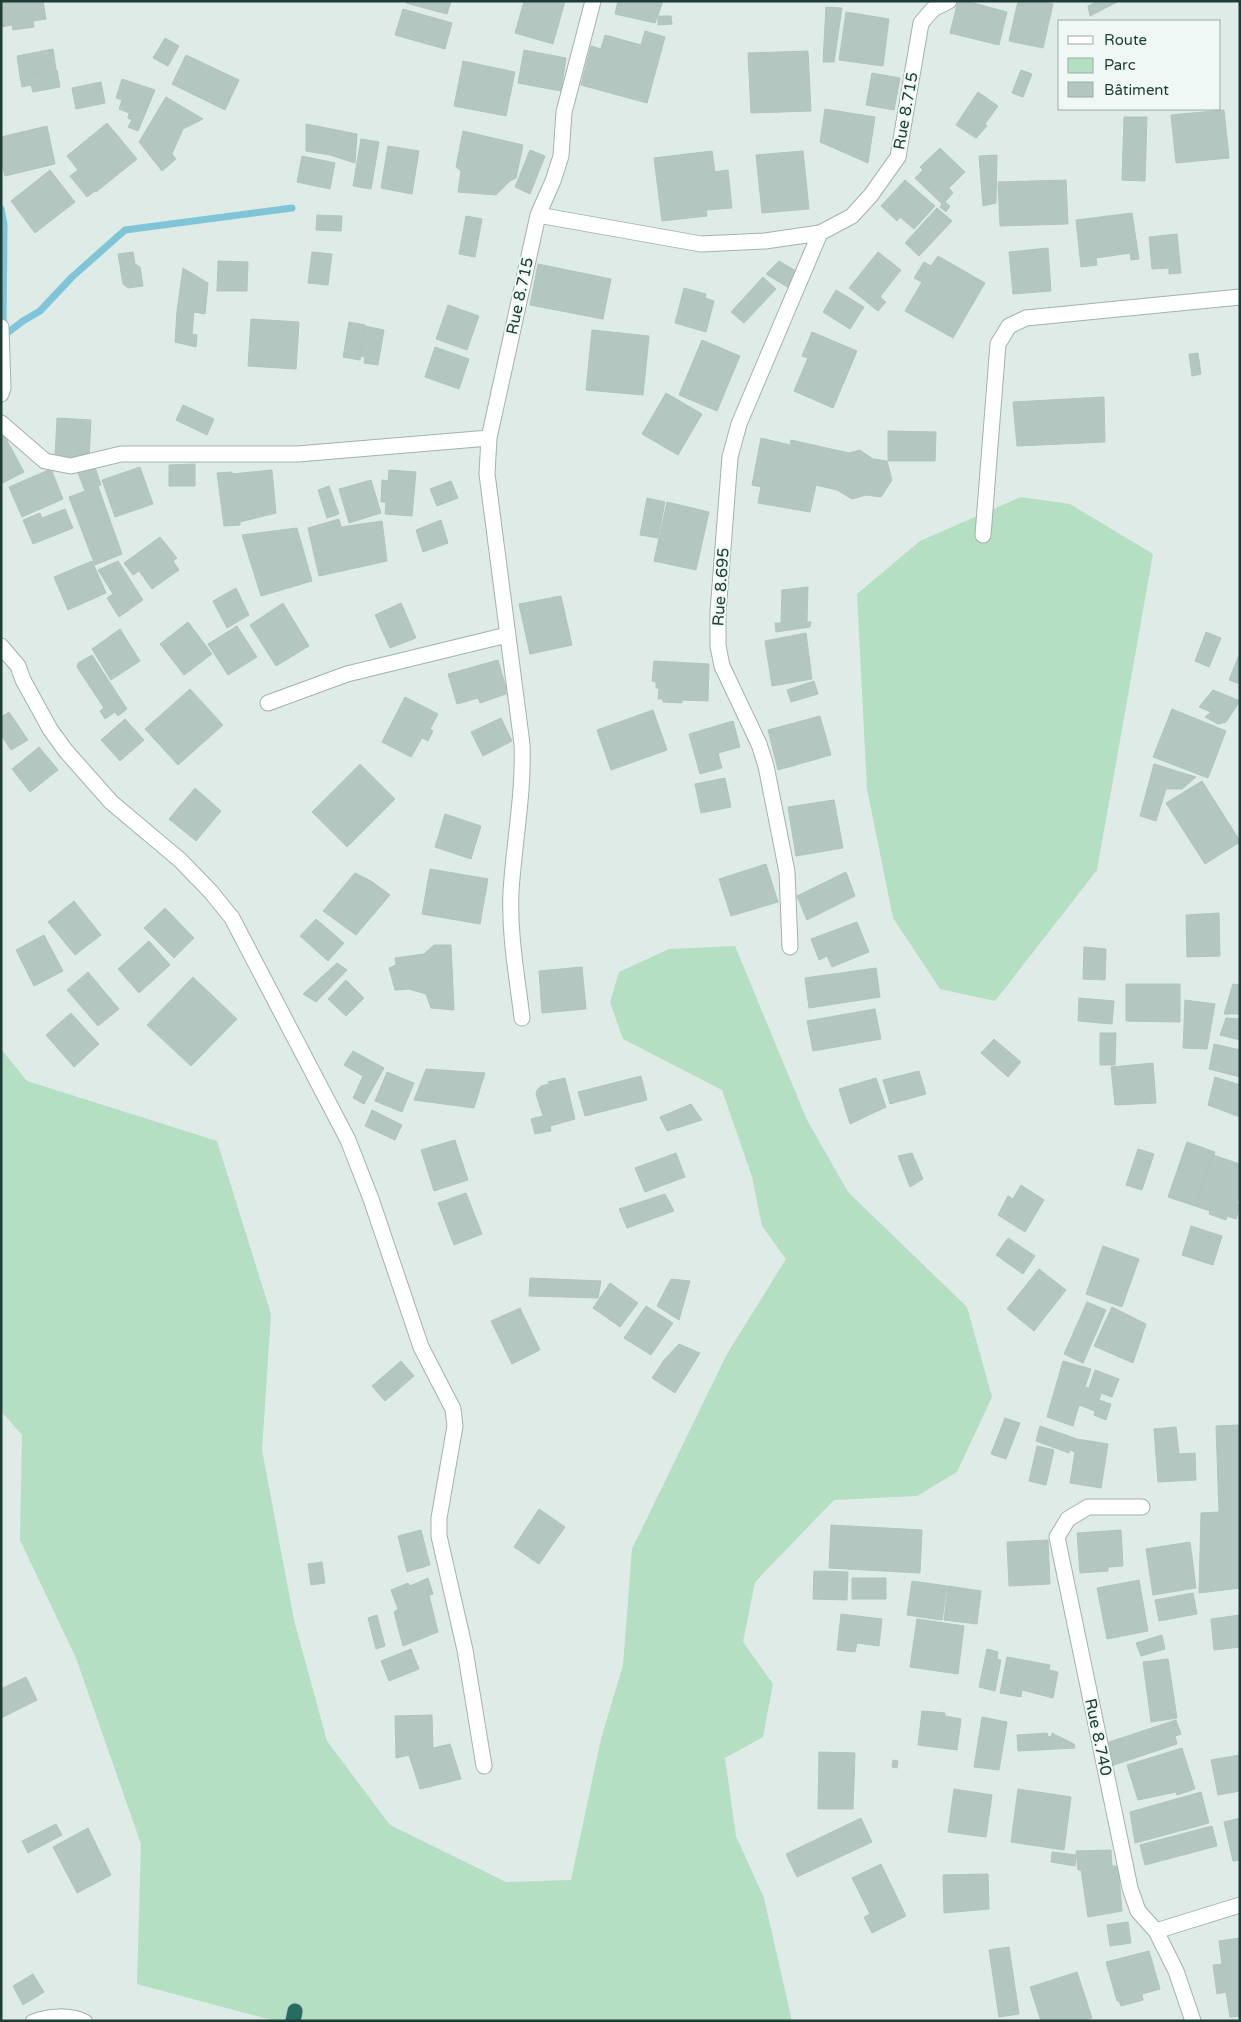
<svg xmlns="http://www.w3.org/2000/svg" width="1241" height="2022" font-family="'Varela Round',sans-serif">
<rect width="100%" height="100%" fill="#deebe6"/>
<path fill="#b4dfc2" d="M1021 497 1070 504 1153 554 1097 870 995 1001 940 989 893 918 867 789 857 594 920 541Z
M735 946 807 1120 848 1192 967 1307 992 1397 957 1472 917 1496 834 1500 755 1582 743 1642 773 1684 763 1737 725 1758 736 1836 764 1898 792 2021H275L137 1984 141 1844 76 1658 20 1540 22 1435 1 1411V1049L27 1081 217 1141 271 1314 262 1450 294 1620 327 1741 390 1825 506 1882 571 1880 601 1739 623 1665 632 1549 727 1354 786 1259 762 1226 752 1177 722 1090 623 1039 610 1002 619 972 669 949Z"/>
<g fill="none" stroke-linecap="round" stroke-linejoin="round">
<path stroke="#7fc5d7" stroke-width="7" d="M1 209 4 224 3 329
M2 337 23 321 40 311 72 277 125 230 292 208"/>
</g>
<path fill="#b3c6bf" stroke="#b0c5be" d="M1 1H43L46 19 33 21 34 27 13 30 12 25 1 27Z
M407 1H451L447 14 406 3Z
M524 1H565L553 44 515 33Z
M618 1H663L655 23 615 14Z
M958 1H966L1007 12 999 45 950 33Z
M1018 1H1039L1053 4 1043 48 1009 41Z
M1097 1H1119L1090 16 1088 6Z
M826 7 842 8 834 62H823Z
M403 9 452 23 445 49 395 35Z
M846 12 889 19 883 66 839 60Z
M658 16H671L672 24 658 25Z
M645 31 665 37 647 103 581 85 591 46 601 49 605 35 641 45Z
M165 38 179 46 168 66 153 58Z
M53 49 56 69 20 76 17 56Z
M524 50 566 58 561 91 518 83Z
M808 51 811 111 751 113 748 53Z
M186 55 239 80 225 110 172 84Z
M463 61 515 72 506 116 454 106Z
M57 70 60 87 33 92 31 85 22 87 20 76Z
M1021 70 1032 74 1023 97 1012 93Z
M872 73 900 78 894 110 866 105Z
M122 79 155 90 138 131 128 127 132 120 128 118 129 113 119 109 122 100 116 98Z
M101 82 105 103 76 109 72 88Z
M978 92 998 106 985 124 987 126 976 138 956 125Z
M166 97 203 119 183 129 172 154 176 159 162 171 139 142Z
M825 109 875 117 868 163 820 142Z
M1224 110 1229 158 1176 163 1171 115Z
M1124 117H1147L1145 181 1122 180Z
M107 123 137 159 96 192 95 191 87 197 70 176 78 170 67 156Z
M306 124 357 134 355 163 330 155 306 151Z
M47 126 55 164 5 176 1 161V137Z
M463 131 523 145 516 178 510 181 496 195 458 192 461 171 456 167Z
M361 139 379 142 371 189 353 186Z
M388 146 419 151 412 194 381 188Z
M940 148 965 172 949 188 953 193 945 202 950 206 946 212 940 207 942 204 915 178 923 170 920 167Z
M530 150 545 156 530 194 515 187Z
M712 151 715 172 728 170 732 208 706 210 707 216 662 221 654 158Z
M803 151 809 209 762 213 756 155Z
M997 155 996 203 983 206 979 156Z
M302 156 335 163 330 189 297 182Z
M50 170 75 202 35 233 11 201Z
M905 180 935 206 914 229 900 217 897 221 881 206Z
M1066 180 1068 224 1000 226 998 182Z
M937 208 952 221 919 256 905 243Z
M1132 213 1139 259 1131 260 1130 253 1096 258 1097 265 1081 267 1076 220Z
M317 215 342 216 341 231 316 230Z
M466 216 482 219 475 257 459 254Z
M1177 234 1181 273 1169 274V268L1152 269 1149 237Z
M1048 248 1051 291 1013 294 1009 252Z
M133 252 135 264 140 267 143 286 128 288 123 284 118 254Z
M312 252 332 254 328 285 308 283Z
M878 252 901 270 880 297 886 302 878 311 849 288Z
M938 256 985 283 953 338 905 311 922 282 914 278 924 262 931 266Z
M218 261 248 262 247 291H217Z
M779 261 796 271 789 288 766 274Z
M538 264 611 279 603 319 530 305Z
M183 268 208 283 205 314 194 312 192 334 197 335 196 347 175 342 177 311Z
M763 277 776 289 744 323 731 312Z
M684 288 706 294 705 298 714 301 706 332 675 323Z
M836 290 864 307 850 329 823 312Z
M448 305 479 316 467 350 436 339Z
M251 319 299 322 296 369 248 366Z
M349 322 365 325 360 360 343 357Z
M365 326 384 330 378 365 364 363 365 357 360 356Z
M592 330 649 336 643 395 586 390Z
M812 332 857 351 833 408 794 391 808 358 802 356Z
M702 340 740 356 717 411 679 395Z
M435 347 469 359 459 389 425 377Z
M1198 353 1201 374 1192 376 1189 354Z
M666 393 702 414 678 455 642 434Z
M1104 397 1105 442 1017 446 1013 402Z
M183 405 214 419 207 435 176 420Z
M57 418 91 420 89 459 55 457Z
M888 431 936 432 935 461H888Z
M4 435 24 472 1 484V436Z
M761 438 790 445 791 440 849 453 860 450 873 459 887 461 892 480 881 497 866 495 852 499 837 490 816 485 810 512 758 503 761 487 752 485Z
M195 464V486H169V465Z
M95 467 101 485 98 486 122 554 95 565 69 497 85 491 78 473Z
M140 467 153 504 115 517 102 480Z
M51 469 63 499 22 517 9 487Z
M272 470 276 513 240 522V525L224 526 217 473 232 472V474Z
M389 470 416 472 412 516 385 514 386 502H381L382 480 388 481Z
M371 480 381 513 349 523 339 489Z
M451 481 458 498 437 506 430 489Z
M329 486 339 514 327 518 318 490Z
M647 498 665 502 658 538 640 535Z
M667 502 709 512 696 570 654 561Z
M65 509 73 528 33 544 23 520 40 513 42 518Z
M339 519 341 527 382 521 387 561 319 576 308 528Z
M441 520 448 543 423 552 416 530Z
M297 528 312 581 261 596 242 535Z
M160 537 177 558 173 561 179 570 152 589 139 571 133 575 124 563Z
M92 561 106 593 68 610 54 577Z
M118 561 143 600 119 617 107 598 113 594 98 570Z
M808 587 807 622H811L810 627 776 632 775 623H781L782 590Z
M236 588 249 615 227 628 213 601Z
M561 596 572 645 530 654 519 604Z
M283 603 309 646 276 666 250 625Z
M401 603 416 638 390 648 375 615Z
M188 622 212 654 184 675 160 644Z
M237 626 257 657 228 675 208 644Z
M120 629 140 661 111 680 92 649Z
M1206 632 1221 638 1209 667 1195 661Z
M806 633 812 679 772 686 765 641Z
M92 655 127 709 118 716 115 712 105 719 100 711 104 708 77 667 78 663Z
M1239 655 1240 656V684L1229 680Z
M498 660 506 688V694L480 703 478 698 457 704 448 674Z
M654 661 709 664 708 701 682 700V703L663 702V699H658L659 688H656V682L652 681Z
M814 681 818 694 791 702 787 690Z
M190 689 223 725 178 765 145 729Z
M1213 690 1240 701 1226 722 1218 724 1205 717 1211 712 1199 707Z
M405 697 438 714 430 729 433 731 428 741 422 738 411 757 382 742Z
M1172 709 1226 731 1208 778 1153 757Z
M653 710 667 750 611 770 597 730Z
M9 712 28 740 11 750 1 735V717Z
M820 716 831 755 778 770 768 730Z
M501 718 512 741 483 756 471 732Z
M125 719 144 740 120 761 101 740Z
M733 721 740 747 718 753 722 768 700 774 689 734Z
M39 747 58 770 30 792 12 769Z
M360 764 395 799 347 847 312 812Z
M1154 764 1196 777 1182 789H1166L1156 821 1140 816Z
M725 778 731 807 701 813 695 784Z
M1202 781 1240 841V842L1205 864 1166 803Z
M195 788 221 811 196 841 169 819Z
M834 800 843 848 796 856 788 807Z
M445 814 481 826 471 859 435 847Z
M766 864 778 902 731 916 719 879Z
M430 869 488 879 480 924 422 914Z
M846 872 855 896 807 920 797 896Z
M355 873 371 881 390 895 356 935 323 911Z
M74 901 101 935 75 955 48 922Z
M165 908 194 938 174 958 144 928Z
M1219 913 1220 956 1187 957 1186 915Z
M316 919 344 943 328 961 300 936Z
M857 922 869 952 832 967 827 956 819 960 811 939Z
M44 935 63 971 34 986 16 950Z
M149 941 170 965 139 993 118 969Z
M434 945H451L454 1010 431 1008 426 994 409 989 395 990 389 968 396 965 395 958 424 954Z
M1084 947 1106 949 1105 980 1083 979Z
M337 963 347 970 316 1002 303 994Z
M582 967 586 1009 542 1013 539 971Z
M876 968 880 997 809 1008 805 978Z
M88 972 119 1009 98 1026 67 990Z
M193 977 237 1019 191 1066 147 1025Z
M346 980 364 998 346 1016 328 999Z
M1126 984H1180V1022L1126 1021Z
M1233 984 1240 985V1014H1224Z
M1079 998 1114 1001 1112 1024 1078 1021Z
M1185 1000 1215 1004 1207 1049 1183 1048Z
M875 1009 881 1039 813 1051 807 1021Z
M71 1013 99 1044 74 1067 46 1035Z
M1226 1018 1240 1019V1040L1220 1035Z
M1100 1033H1116L1115 1065H1100Z
M994 1039 1021 1062 1008 1077 981 1053Z
M1214 1044 1240 1050V1077L1209 1069Z
M353 1051 384 1068 364 1104 353 1098 363 1076 344 1065Z
M1153 1063 1156 1103 1115 1105 1111 1067Z
M426 1069 485 1073 474 1108 414 1100Z
M919 1071 926 1094 890 1104 883 1080Z
M387 1072 414 1083 402 1112 375 1101Z
M641 1076 647 1100 585 1116 578 1092Z
M1215 1077 1240 1085V1117L1208 1105Z
M565 1078 575 1119 550 1126 551 1131 535 1134 531 1119 543 1116 536 1094 537 1090 541 1086 549 1084 548 1082Z
M876 1078 886 1107 850 1124 839 1089Z
M691 1104 702 1120 667 1131 660 1117Z
M372 1110 402 1125 395 1140 365 1126Z
M455 1140 468 1180 434 1191 421 1150Z
M1187 1142 1215 1152 1195 1206 1168 1197Z
M1138 1149 1154 1154 1142 1190 1126 1185Z
M676 1153 685 1177 645 1192 635 1168Z
M912 1153 923 1179 910 1187 898 1156Z
M1213 1155 1240 1164V1195L1237 1203 1240 1206 1236 1219 1227 1216 1226 1220 1209 1214 1210 1211 1195 1206Z
M1021 1185 1044 1200 1025 1232 998 1215 1008 1196 1013 1199Z
M466 1193 482 1234 454 1245 438 1203Z
M665 1194 674 1211 627 1228 619 1209Z
M1191 1226 1222 1236 1213 1265 1182 1255Z
M1008 1238 1035 1256 1023 1274 996 1255Z
M1103 1246 1139 1259 1122 1307 1086 1294Z
M1039 1269 1066 1290 1034 1331 1007 1309Z
M530 1278 601 1281 598 1298 529 1296Z
M671 1279 690 1281 679 1320 657 1306Z
M610 1283 638 1303 620 1327 593 1308Z
M1087 1302 1106 1310 1083 1363 1064 1354Z
M646 1306 673 1323 651 1355 624 1338Z
M1112 1307 1146 1324 1133 1363 1094 1346Z
M520 1308 540 1350 512 1364 491 1321Z
M679 1344 700 1353 675 1393 652 1378 664 1360Z
M401 1361 414 1376 385 1401 372 1386Z
M1063 1361 1091 1369 1085 1387 1089 1388 1095 1370 1119 1379 1112 1397 1101 1393 1099 1400 1111 1404 1106 1420 1094 1415 1095 1411 1079 1405 1073 1426 1047 1417Z
M1005 1418 1020 1423 1006 1459 991 1454Z
M1240 1425V1588L1199 1593 1201 1513 1219 1512 1216 1426Z
M1040 1426 1077 1439 1108 1444 1101 1488 1070 1483 1075 1452 1070 1450 1069 1453 1036 1441Z
M1176 1427 1179 1454 1195 1453 1196 1480 1158 1482 1154 1429Z
M1037 1446 1054 1450 1046 1485 1029 1481Z
M539 1509 565 1527 539 1564 514 1547Z
M831 1525 922 1530 920 1573 829 1568Z
M421 1530 430 1565 407 1572 398 1536Z
M1121 1530 1123 1566 1108 1567V1571L1080 1573 1077 1533Z
M1048 1540 1050 1584 1009 1586 1007 1542Z
M1190 1542 1196 1588 1153 1595 1146 1549Z
M322 1562 325 1583 311 1585 308 1564Z
M814 1571 848 1572 847 1600 813 1599Z
M428 1578 433 1594 429 1595 438 1632 403 1646 394 1612 398 1609 391 1590 408 1583 410 1586Z
M852 1578H886V1599H852Z
M1139 1580 1148 1631 1107 1639 1097 1588Z
M912 1581 947 1586 942 1620 907 1615Z
M948 1586 981 1591 977 1624 944 1620Z
M1193 1593 1197 1614 1159 1621 1155 1600Z
M841 1614 882 1619 879 1646 857 1643 855 1652 837 1650Z
M377 1615 385 1646 376 1649 368 1618Z
M1240 1615V1647L1214 1650 1211 1619Z
M917 1619 964 1626 958 1674 910 1667Z
M1162 1635 1165 1649 1141 1656 1136 1643Z
M411 1649 419 1669 389 1681 381 1661Z
M987 1649 998 1652 997 1659 1001 1660 995 1691 979 1687Z
M1007 1657 1050 1665 1049 1670 1058 1672 1053 1698 1022 1690 1021 1697 1000 1693Z
M1168 1659 1177 1718 1151 1722 1143 1662Z
M26 1677 37 1700 1 1718V1689Z
M922 1711 945 1713V1716L961 1719 957 1750 918 1745Z
M432 1715 433 1748 450 1744 461 1779 420 1789 409 1755 396 1758 395 1716Z
M982 1717 1007 1722 999 1770 974 1767Z
M1176 1720 1181 1734 1175 1736 1177 1744 1111 1766 1103 1744Z
M1047 1733 1048 1737 1052 1736V1733L1074 1744 1075 1748 1018 1751 1017 1735Z
M1182 1748 1195 1789 1177 1795 1176 1792 1138 1800 1127 1765Z
M819 1752 855 1753 853 1809H818Z
M1240 1755V1791L1218 1795 1211 1760Z
M893 1760 898 1761 897 1768 892 1767Z
M954 1789 992 1795 986 1837 948 1832Z
M1018 1789 1071 1797 1064 1850 1011 1842Z
M1201 1792 1209 1823 1135 1843 1130 1812Z
M861 1818 872 1842 797 1877 786 1854Z
M1240 1818V1860L1233 1861 1224 1822Z
M56 1824 62 1835 28 1853 22 1841Z
M1212 1826 1217 1846 1145 1865 1140 1845Z
M88 1828 111 1875 77 1893 53 1847Z
M1111 1850 1112 1866H1118L1122 1911 1088 1917 1081 1870H1078L1076 1851Z
M1052 1852 1076 1855 1075 1866 1051 1862Z
M881 1864 906 1916 872 1933 864 1917 870 1914 852 1878Z
M988 1874 989 1909 944 1913 943 1875Z
M1128 1922 1131 1943 1110 1946 1107 1925Z
M1240 1938V2016L1230 2017 1226 1992 1217 1994 1213 1965 1222 1964 1219 1941Z
M1009 1947 1019 2014 999 2017 989 1950Z
M1149 1951 1160 1989 1142 1994 1143 2000 1121 2006 1119 2001H1117L1106 1962Z
M1077 1972 1092 2018 1083 2021H1041L1030 1987Z
M33 1974 44 1992 23 2005 13 1986Z"/>
<g fill="none" stroke-linecap="round" stroke-linejoin="round">
<g stroke="#a1b3ae" stroke-width="14">
<path id="service" d="M32 2021C48 2014 70 2013 86 2021"/>
</g>
<g stroke="#a1b3ae" stroke-width="17">
<path id="minor" d="M538 215 553 181 561 156 564 112 593 1
M1 327 3 388 1 394
M1 423 45 461 71 466 121 454H298L489 438 538 215 701 244 765 241 820 233 852 216 871 195 898 157 921 23 933 9 949 1
M489 438 487 474 522 744C524 794 514 842 511 892 509 934 517 976 522 1018
M983 535 998 344 1009 326 1026 318 1240 297
M1 646 18 666 23 680 50 729 65 750 111 802 180 860 211 892 232 918 348 1140 371 1199 421 1347 453 1409 455 1426 439 1518V1536L465 1650 484 1766
M268 703 347 674 507 635
M790 947 787 872 766 766 759 744 722 666 718 646V612L730 457 739 424 820 233
M1142 1507H1088L1068 1519 1057 1537 1130 1888 1138 1911 1156 1931 1176 1971 1193 2021
M1156 1931 1240 1905"/>
</g>
<g stroke="#bcc5c3" stroke-width="17">
<path id="motorway" d="M293 2021 295 2011"/>
</g>
<use href="#service" stroke="#fff" stroke-width="12"/>
<use href="#minor" stroke="#fff" stroke-width="15"/>
<use href="#motorway" stroke="#276c61" stroke-width="15"/>
</g>
<g text-anchor="middle" dominant-baseline="central" stroke-width="4" stroke-linejoin="round" paint-order="stroke">
<g font-size="16" fill="#1e3d36" stroke="#eff8f4">
<text transform="translate(906 111) rotate(-80)">Rue 8.715</text>
<text transform="translate(520 296) rotate(-78)">Rue 8.715</text>
<text transform="translate(721 587) rotate(-86)">Rue 8.695</text>
<text transform="translate(1098 1737) rotate(78)">Rue 8.740</text>
</g>
</g>
<rect width="1241" height="2022" fill="none" stroke="#1e3d36" stroke-width="5"/>
<rect x="1058" y="20" width="162" height="90" fill="#eff8f4" stroke="#9bada8"/>
<rect x="1068" y="36" width="25" height="8" fill="#ffffff" stroke="#9bada8"/>
<text x="1104" y="45" font-size="15" fill="#1e3d36">Route</text>
<rect x="1068" y="58" width="25" height="15" fill="#b4dfc2" stroke="#9bada8"/>
<text x="1104" y="70" font-size="15" fill="#1e3d36">Parc</text>
<rect x="1068" y="82" width="25" height="15" fill="#b3c6bf" stroke="#9bada8"/>
<text x="1104" y="95" font-size="15" fill="#1e3d36">Bâtiment</text>
</svg>
